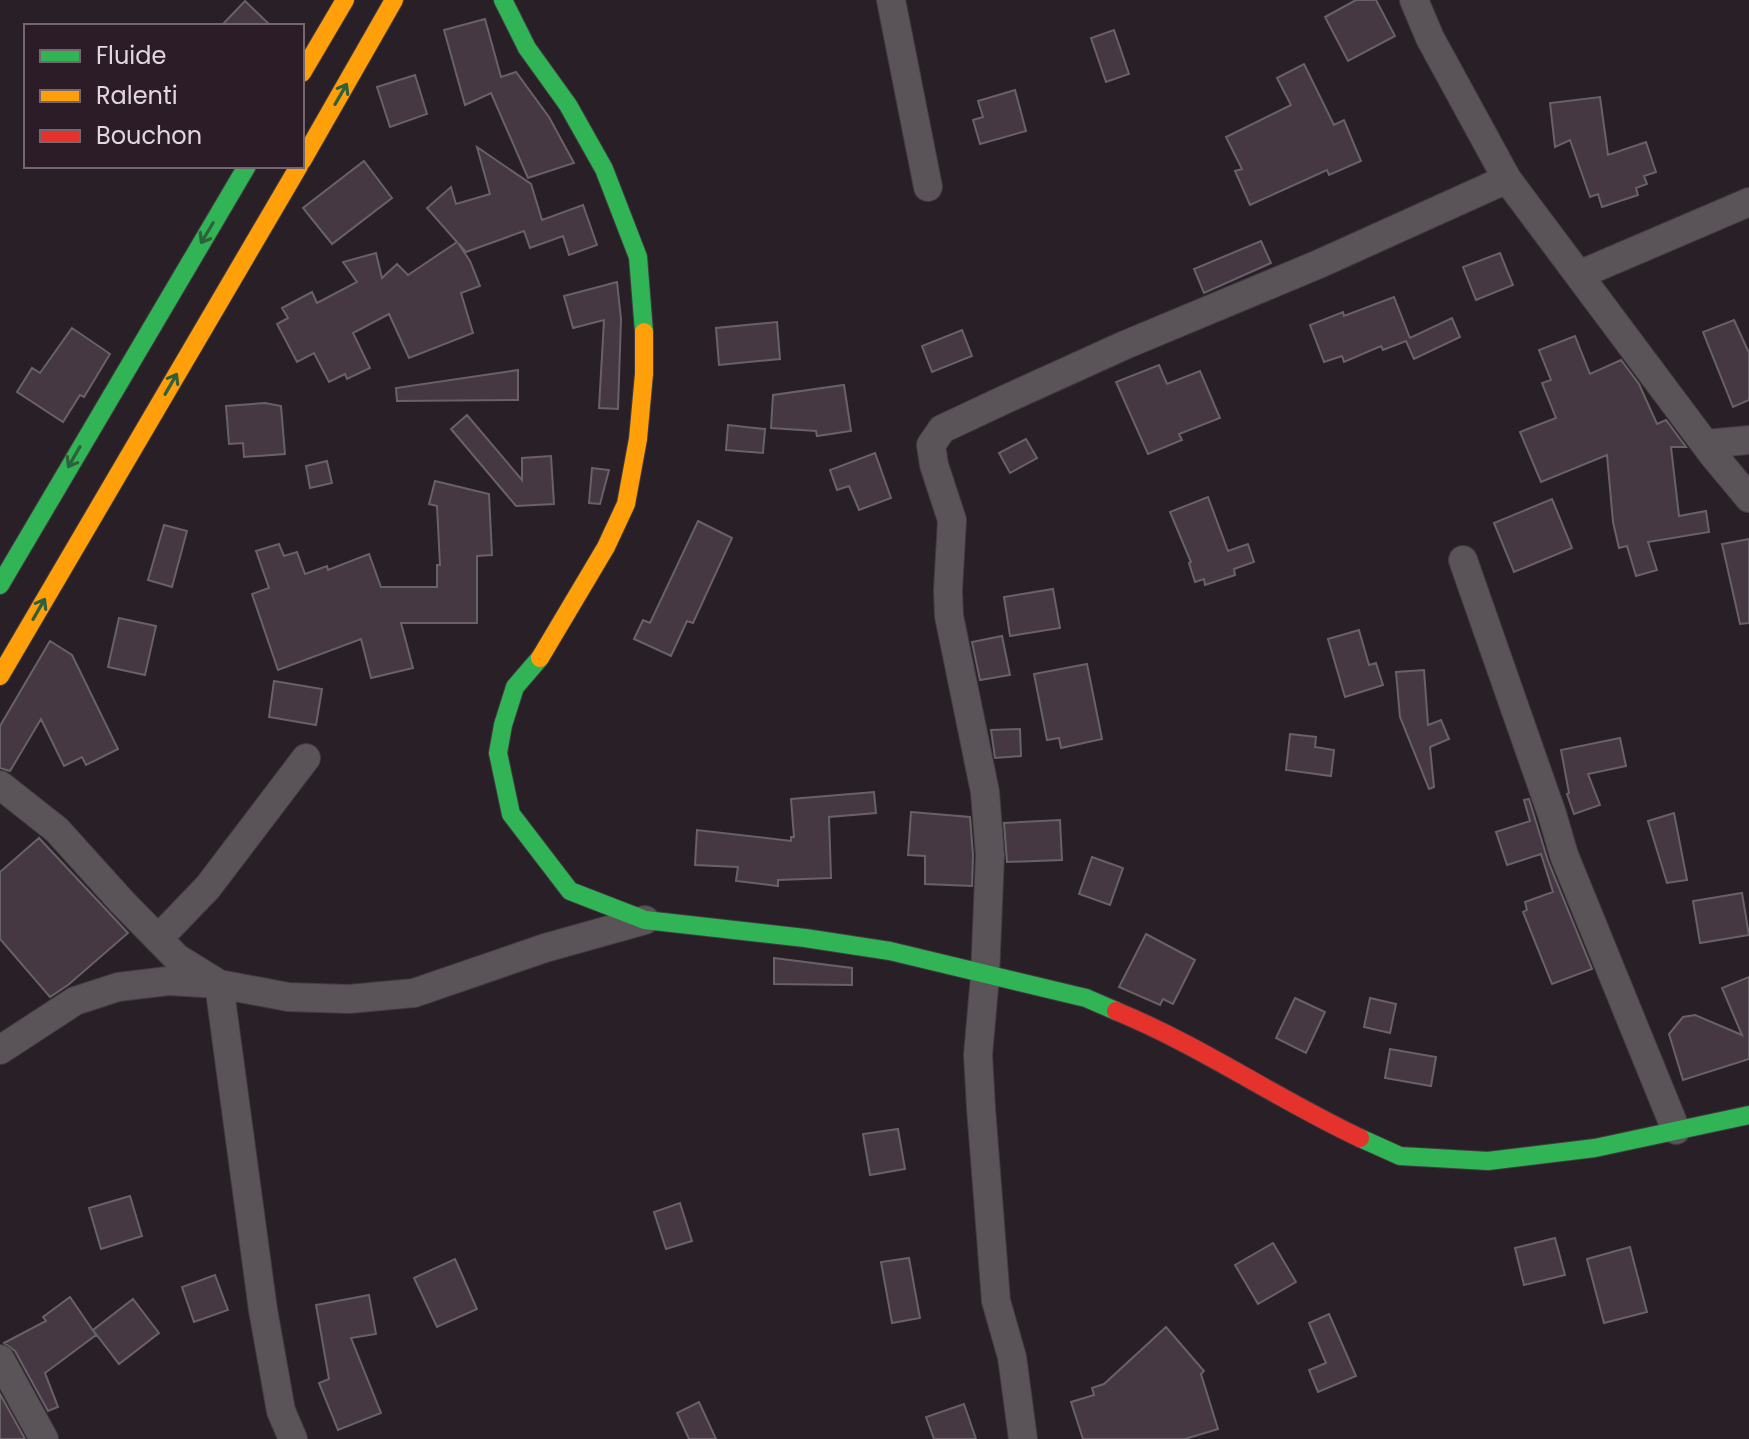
<svg xmlns="http://www.w3.org/2000/svg" width="1749" height="1439" font-family="Poppins,sans-serif">
<rect width="100%" height="100%" fill="#282026"/>
<path fill="#453843" stroke="#686166" stroke-width="2" d="M1356 0H1376L1395 36 1348 61 1325 17Z
M245 1 271 26H221Z
M485 19 501 77 516 72 549 117 574 163 528 178 491 93 465 105 444 30Z
M1114 30 1129 74 1106 82 1091 38Z
M1304 64 1334 125 1344 120 1361 161 1329 175 1327 170 1250 205 1235 171 1242 169 1226 137 1291 105 1277 78Z
M415 75 427 114 390 127 377 87Z
M1015 90 1026 131 980 144 973 120 983 117 978 101Z
M1600 97 1608 155 1646 142 1656 172 1644 176 1647 184 1636 188 1638 195 1602 207 1598 194 1590 197 1570 140 1555 147 1550 103Z
M477 147 531 184 542 220 583 205 597 245 569 255 563 236 530 248 524 231 466 252 458 243 470 261 480 286 461 293 473 333 409 358 389 314 353 333 370 368 347 379 345 374 329 382 314 353 297 362 277 324 288 318 282 308 312 292 317 303 357 282 343 262 376 253 382 278 397 264 408 275 457 242 427 208 451 187 456 204 490 194Z
M364 161 392 198 332 244 303 208Z
M1261 241 1271 263 1204 293 1194 269Z
M1500 253 1513 285 1476 300 1463 267Z
M617 282 621 319 618 409 599 408 604 320 573 328 564 296Z
M1394 297 1410 338 1452 318 1460 337 1414 359 1406 341 1383 350 1381 346 1344 362 1342 356 1324 362 1310 325 1343 312 1344 316Z
M1734 320 1749 353V400L1733 407 1703 332Z
M777 322 780 359 719 365 716 328Z
M72 328 110 354 84 397 80 395 63 422 17 392 32 368 40 373Z
M962 330 972 356 932 372 922 346Z
M1575 336 1590 374 1621 360 1639 384 1657 424 1666 420 1686 447H1671L1679 516 1706 511 1709 532 1648 542 1657 570 1636 576 1627 546 1619 548 1613 522 1607 455 1541 482 1520 432 1556 418 1542 383 1551 380 1539 350Z
M1159 365 1167 384 1200 371 1220 418 1179 434 1182 440 1148 454 1116 382Z
M518 370V400L397 401 396 388Z
M844 385 851 431 817 436 816 431 771 428 773 395Z
M265 403 281 406 285 454 244 457 243 443 229 444 226 406Z
M467 415 522 480V458L551 456 554 504 516 506 451 429Z
M728 425 765 429 763 453 726 450Z
M1026 439 1037 458 1010 473 999 453Z
M875 453 891 498 859 510 849 486 837 490 830 470Z
M327 461 332 483 310 488 306 466Z
M592 468 609 470 600 504 589 503Z
M435 481 489 494 492 555 477 556V623H401L413 668 371 678 361 639 278 670 252 594 269 588 256 551 279 544 284 556 297 552 305 574 327 566 328 570 369 554 381 587H437V565H440L437 506 429 504Z
M1208 497 1228 551 1248 544 1254 562 1234 569 1235 575 1205 585 1204 579 1195 582 1189 563 1191 562 1170 512Z
M1552 499 1572 548 1514 572 1494 523Z
M698 521 732 538 693 623 687 621 671 656 634 639 643 620 650 623Z
M164 525 187 531 172 587 148 580Z
M1749 539V623L1740 624 1722 544Z
M1053 589 1060 628 1010 636 1004 597Z
M119 618 156 626 145 675 108 667Z
M1359 630 1369 665 1376 663 1383 685 1345 697 1328 639Z
M1002 636 1010 675 980 680 972 642Z
M50 641 72 655 118 749 86 765 82 757 64 766 41 719 10 771 0 768V726Z
M1087 664 1102 739 1061 748 1059 738 1047 740 1034 674Z
M1424 670 1428 725 1441 720 1449 739 1430 747 1434 787 1429 789 1400 717 1396 672Z
M274 681 322 689 316 725 269 717Z
M1020 729 1021 756 995 758 991 730Z
M1290 734 1316 737 1315 747 1334 750 1331 776 1286 770Z
M1620 738 1626 766 1588 774 1600 805 1574 814 1567 794 1569 793 1561 750Z
M874 792 876 813 829 817 831 878 778 880V886L736 881 738 867 695 865 697 830 791 841V837H794L791 799Z
M1529 799 1548 861 1592 969 1552 984 1523 912 1527 910 1525 902 1553 892 1541 854 1507 865 1496 832 1530 821 1524 800Z
M911 812 970 817 973 855 972 886 925 884V856L908 855Z
M1674 813 1687 880 1667 883 1648 821Z
M1060 820 1062 860 1007 862 1004 823Z
M39 838 128 933 68 985 50 997 0 939V872Z
M1092 857 1123 868 1110 905 1079 894Z
M1742 893 1749 935 1700 943 1693 901Z
M1146 934 1195 960 1173 1004 1163 999 1160 1005 1119 987Z
M774 958 852 968V985L774 984Z
M1749 977V1059L1683 1080 1669 1034 1683 1017 1695 1015 1742 1035 1722 988Z
M1295 998 1325 1012 1306 1053 1276 1038Z
M1370 998 1396 1004 1390 1033 1364 1027Z
M1390 1049 1436 1057 1431 1086 1385 1078Z
M898 1129 905 1169 870 1175 863 1134Z
M130 1196 142 1236 101 1249 89 1208Z
M680 1203 692 1241 666 1249 654 1212Z
M1555 1238 1565 1275 1524 1285 1515 1248Z
M1273 1243 1296 1282 1258 1304 1235 1265Z
M1630 1247 1647 1312 1604 1323 1587 1259Z
M909 1258 920 1318 892 1323 881 1262Z
M455 1259 477 1309 437 1327 414 1278Z
M215 1275 228 1310 194 1322 182 1287Z
M369 1295 376 1334 351 1338 381 1413 338 1430 319 1383 329 1379 316 1305Z
M70 1297 96 1335 45 1373 58 1407 48 1411 15 1351 4 1343 46 1321 43 1317Z
M133 1299 159 1333 119 1364 93 1330Z
M1329 1314 1356 1376 1318 1392 1309 1370 1326 1363 1309 1323Z
M1166 1327 1204 1371 1201 1374 1218 1429 1185 1439H1083L1071 1402 1094 1395 1092 1388 1104 1384Z
M0 1394 25 1439H0Z
M699 1402 716 1439H689L677 1413Z
M964 1404 976 1439H934L926 1417Z"/>
<g fill="none" stroke-linecap="round" stroke-linejoin="round">
<g stroke="#423b41" stroke-width="30">
<path id="street" d="M891 0 928 187
M1414 0 1430 38 1507 179 1714 456 1749 498
M1581 274 1749 202
M1706 444 1749 440
M1463 560 1552 814 1564 855 1676 1130
M0 785 57 830 122 902 177 958 219 984 263 1310 281 1411 293 1439
M158 939 208 887 306 758
M0 1050 75 1001 118 987 168 981 219 984 288 997 349 999 414 993 545 948 645 920
M0 1359 44 1439
M1023 1439 1012 1357 996 1301 981 1108 978 1055 985 976 990 855 985 792 949 616 948 590 952 520 934 465 931 445 942 429 1006 399 1125 345 1319 264 1507 179"/>
</g>
<g stroke="#423b41" stroke-width="20">
<path id="fast" d="M503 0 527 48 568 105 604 169 638 257 644 332
M0 585 247 166
M540 658 515 687 503 725 498 753 511 814 570 891 645 920 805 938 890 951 1086 998 1116 1011
M1360 1138 1400 1156 1488 1161 1595 1148 1749 1115"/>
</g>
<g stroke="#423b41" stroke-width="20">
<path id="slow" d="M302 73 345 0
M302 161 394 0
M540 658 606 547 626 504 638 439 644 374V332
M0 676 299 166"/>
</g>
<g stroke="#423b41" stroke-width="20">
<path id="jam" d="M1116 1011C1201 1046 1277 1099 1360 1138"/>
</g>
<use href="#street" stroke="#5a5458" stroke-width="28"/>
<use href="#fast" stroke="#30b455" stroke-width="18"/>
<use href="#slow" stroke="#ff9f0a" stroke-width="18"/>
<use href="#jam" stroke="#e5322d" stroke-width="18"/>
</g>
<defs><path id="oneway-shaft" d="M-6 0H5M1.5-3L5.5 0L1.5 3" fill="none" stroke-width="1.6" stroke-linecap="round" stroke-linejoin="round" transform="scale(2)"/></defs>
<g stroke="#2e603c">
<use href="#oneway-shaft" transform="translate(341 94) rotate(-60)"/>
<use href="#oneway-shaft" transform="translate(207 233) rotate(121)"/>
<use href="#oneway-shaft" transform="translate(171 384) rotate(-60)"/>
<use href="#oneway-shaft" transform="translate(74 457) rotate(120)"/>
<use href="#oneway-shaft" transform="translate(39 609) rotate(-60)"/>
</g>
<rect x="24" y="24" width="280" height="144" fill="#2c1c28" stroke="#746771" stroke-width="2"/>
<rect x="40" y="50" width="40" height="12" fill="#30b455" stroke="#746771" stroke-width="2"/>
<text x="96" y="64" font-size="24" fill="#e1d7df">Fluide</text>
<rect x="40" y="90" width="40" height="12" fill="#ff9f0a" stroke="#746771" stroke-width="2"/>
<text x="96" y="104" font-size="24" fill="#e1d7df">Ralenti</text>
<rect x="40" y="130" width="40" height="12" fill="#e5322d" stroke="#746771" stroke-width="2"/>
<text x="96" y="144" font-size="24" fill="#e1d7df">Bouchon</text>
</svg>
